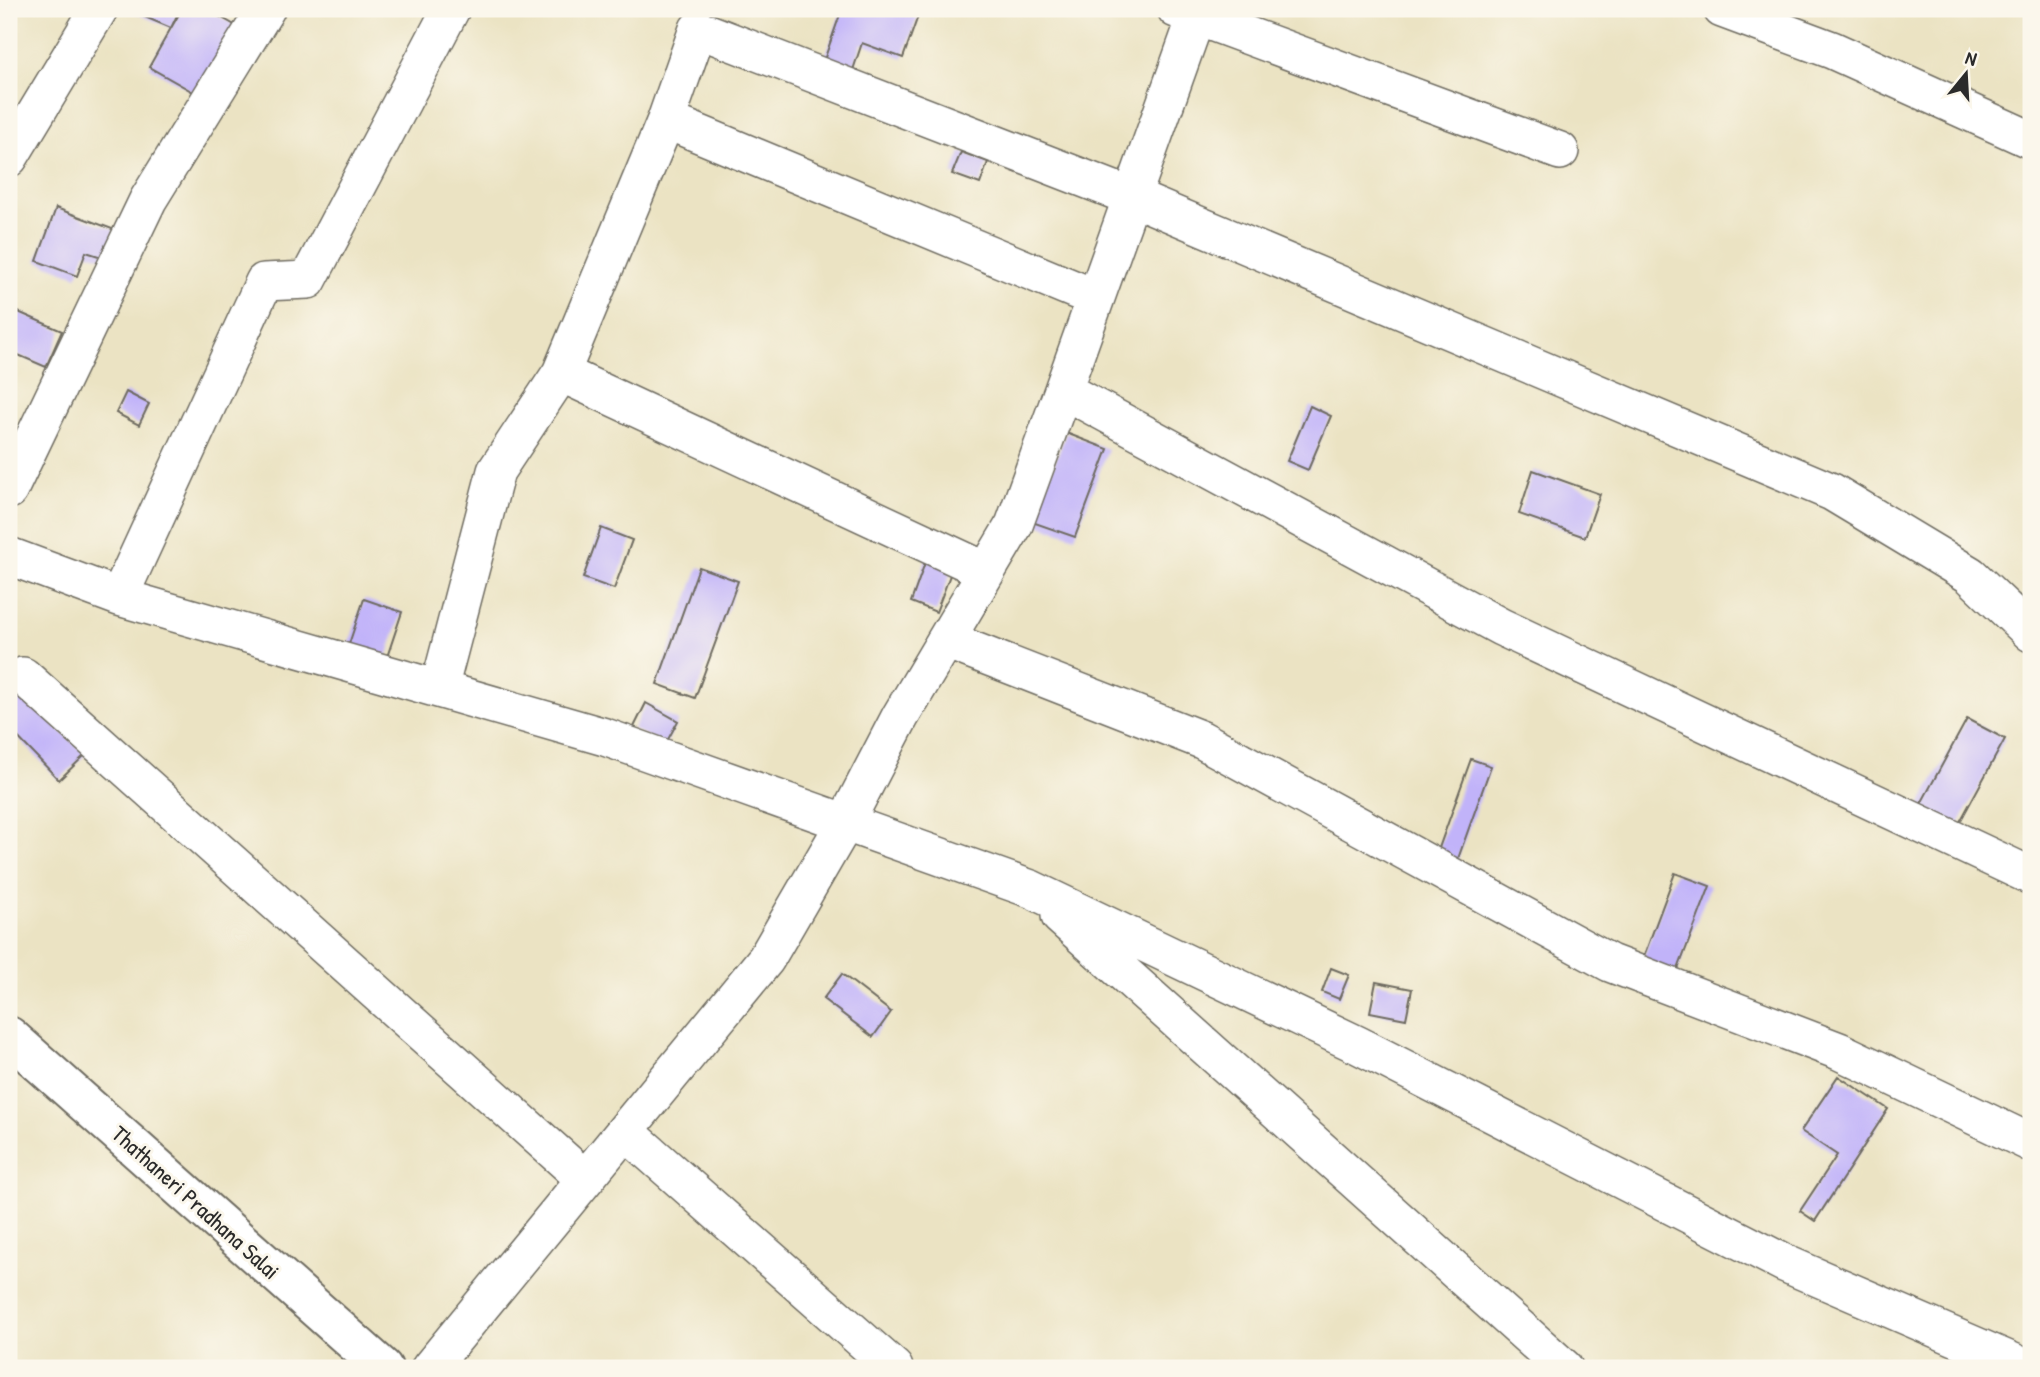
<svg xmlns="http://www.w3.org/2000/svg" width="2040" height="1377" font-family="'Patrick Hand',sans-serif">
<rect width="100%" height="100%" fill="#fbf7ec"/>
<filter id="ink" filterUnits="userSpaceOnUse"><feTurbulence type="fractalNoise" baseFrequency=".0143" numOctaves="2"/><feDisplacementMap in="SourceGraphic" scale="14" xChannelSelector="R" yChannelSelector="G"/><feConvolveMatrix kernelMatrix="1 2 1 2 8 2 1 2 1" color-interpolation-filters="sRGB"/></filter>
<filter id="wash" filterUnits="userSpaceOnUse"><feTurbulence type="fractalNoise" baseFrequency=".00686" numOctaves="4" result="noise"/><feDisplacementMap in="SourceGraphic" scale="28" xChannelSelector="R" yChannelSelector="G"/><feGaussianBlur stdDeviation="1.57" result="paint"/><feColorMatrix in="noise" values="0 0 0 0 0 0 0 0 0 0 0 0 0 0 0 0 0 1.4 0 .05"/><feComposite in="paint" operator="in"/></filter>
<g filter="url(#wash)">
<rect width="100%" height="100%" fill="#ebe3c3"/>
<g id="blocks">
<path fill="#c1b3f9" d="M126 9H180L171 28 182 9H206L247 32 195 93 149 67 171 28Z
M842 9H898L918 16 903 58 862 43 851 76 822 66Z
M961 152 988 162 980 184 952 174Z
M56 208 115 230 105 258 86 252 77 276 37 261Z
M16 311 62 331 46 367 9 351V328Z
M126 392 149 404 139 425 116 413Z
M1310 406 1331 416 1308 470 1287 461Z
M1066 433 1108 449 1075 537 1032 522Z
M1533 470 1600 494 1585 537 1519 514Z
M601 528 632 540 614 589 583 578Z
M927 557 953 567 936 612 911 602Z
M699 567 738 581 695 698 657 684Z
M364 599 402 612 387 657 349 644Z
M9 683 86 754 59 780 9 728Z
M646 703 678 721 665 745 633 729Z
M1967 719 2005 739 1955 831 1917 811Z
M1471 759 1491 766 1454 870 1434 862Z
M1675 873 1710 886 1675 977 1641 964Z
M1331 968 1349 975 1339 999 1322 992Z
M842 974 891 1012 873 1037 823 999Z
M1376 982 1412 989 1406 1019 1370 1012Z
M1838 1076 1888 1109 1815 1221 1800 1211 1837 1155 1801 1131Z"/>
</g>
</g>
<g filter="url(#ink)">
<use href="#blocks" fill-opacity="0" stroke="#6e6b60" stroke-width="2"/>
<g fill="none" stroke-linecap="round" stroke-linejoin="round">
<g stroke="#6e6b60" stroke-width="40">
<path id="minor" d="M1176 9 1560 151
M1199 9 1063 390 1501 627 2031 876
M1722 9 1832 50 2031 140
M666 120 698 29 1132 197 1832 492 1970 575 2031 633
M9 158 99 9
M561 373 666 120 1095 298
M9 490 148 200 266 9
M9 556 119 597 264 282 308 280 451 9
M119 597 605 737 1031 889 1358 1045 1784 1263 2027 1368
M946 640 1202 740 1610 963 1839 1051 2031 1143
M23 676 585 1179
M439 689 496 471 561 373 986 571
M1060 916 1564 1368
M625 1131 894 1368
M430 1368 766 959 845 823 900 717 1014 525 1063 390"/>
</g>
<g stroke="#6e6b60" stroke-width="42">
<path id="major" d="M9 1036 383 1368"/>
</g>
<use href="#minor" stroke="#fff" stroke-width="37"/>
<use href="#major" stroke="#fff" stroke-width="38"/>
</g>
</g>
<g text-anchor="middle" dominant-baseline="central" stroke-width="6" stroke-linejoin="round" paint-order="stroke">
<g font-size="23" fill="#2b2b2b" stroke="#fbf7ec">
<text transform="translate(196 1202) rotate(42)">Thathaneri Pradhana Salai</text>
</g>
</g>
<rect width="2040" height="1377" fill="none" stroke="#fbf7ec" stroke-width="35"/>
<g transform="translate(1966 74) rotate(18)" stroke="#fbf7ec" stroke-width="5" paint-order="stroke">
<path d="M0-5L12 26L0 18L-12 26Z" fill="#2b2b2b"/>
<text y="-10" font-size="19" font-weight="bold" text-anchor="middle" fill="#2b2b2b">N</text>
</g>
</svg>
